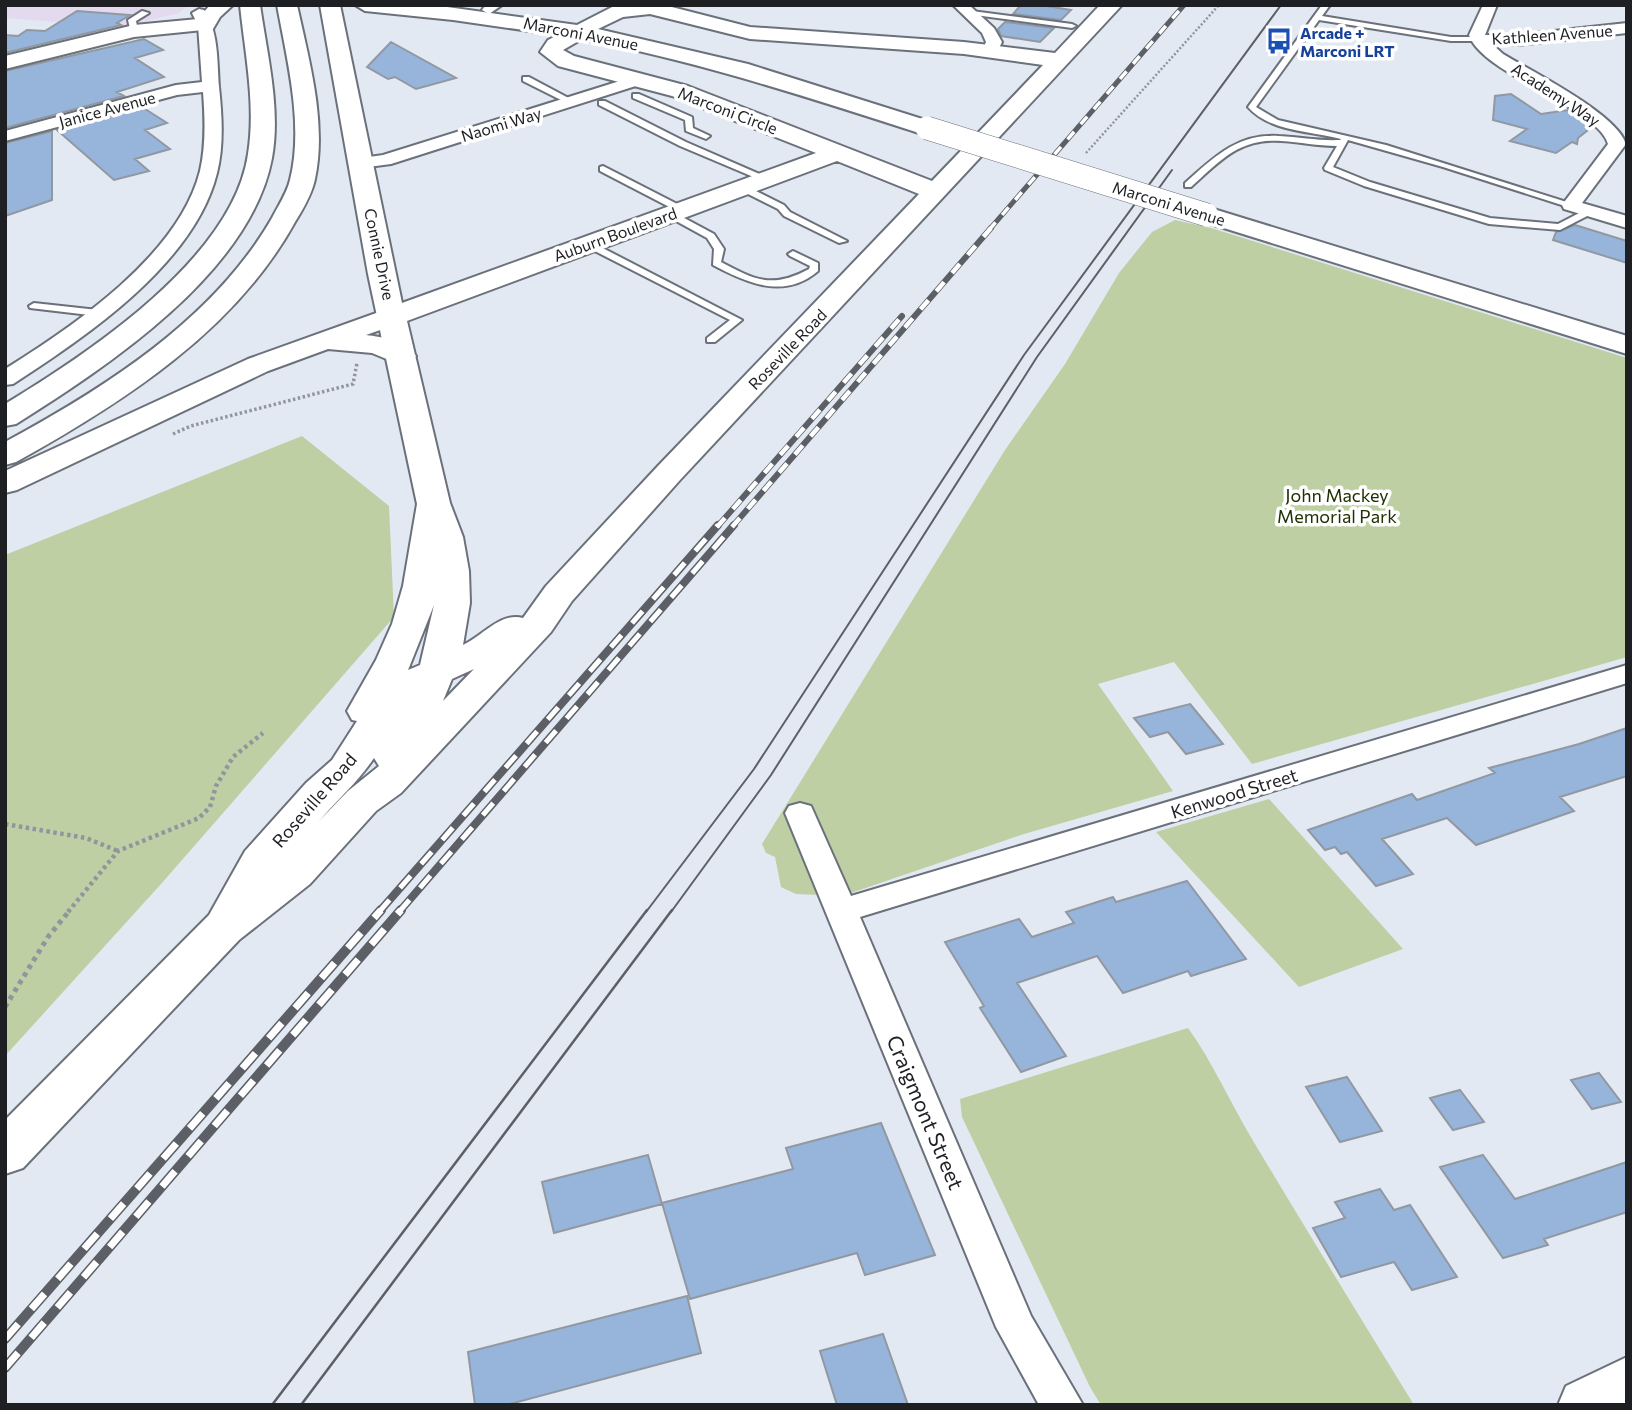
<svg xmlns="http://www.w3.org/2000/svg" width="1632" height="1410" font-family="Commissioner,sans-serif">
<rect width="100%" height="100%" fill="#e2e9f3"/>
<path fill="#e3daf0" d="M12 5H189L179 13 122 27 5 18V9Z"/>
<path fill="#bdcfa3" d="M1175 220 1211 228 1627 358V657L1252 764 1174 662 1098 684 1173 791 1024 834 842 896 796 894 781 887 775 857 766 853 762 844 1005 450 1065 364 1119 273 1152 232Z
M302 436 389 506 394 617 161 884 5 1056V555Z
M1269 799 1403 949 1299 987 1156 832Z
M1188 1028C1212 1061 1231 1104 1252 1139 1305 1228 1360 1317 1414 1405H1101L1090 1387 962 1117 960 1099Z"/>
<path fill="#97b4db" stroke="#9198a1" stroke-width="2" d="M1021 5H1040L1071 10 1061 20 1013 14Z
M77 11 130 15 117 23 121 25 5 53V35L18 36 27 30 45 31Z
M1005 22 1054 28 1040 42 1001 36 998 29Z
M144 39 163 50 135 58 164 77 117 92 124 96 5 128V71Z
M391 42 456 78 416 89 395 77 388 79 367 67Z
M1511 94 1541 114 1568 110 1592 127 1578 138 1577 144 1572 142 1556 153 1510 141 1527 129 1493 120 1495 96Z
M142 107 167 123 145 130 170 149 135 159 149 171 114 180 57 130Z
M52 131V200L5 216V143Z
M1575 225 1627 241V263L1553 240 1556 232Z
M1190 704 1223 744 1186 754 1168 732 1150 737 1134 718Z
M1627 728V776L1560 797 1574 811 1476 845 1447 818 1382 839 1413 874 1376 886 1347 852 1341 854 1335 847 1325 850 1308 830 1412 794 1417 800 1495 773 1489 768 1579 744Z
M1187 881 1246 959 1191 976 1188 971 1123 993 1097 956 1017 983 1066 1056 1021 1072 980 1008 984 1006 945 942 1019 919 1032 937 1074 923 1066 912 1113 897 1116 902Z
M1599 1073 1621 1102 1592 1109 1571 1080Z
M1347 1077 1382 1131 1340 1142 1306 1087Z
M1460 1090 1484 1122 1453 1130 1430 1098Z
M881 1123 935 1255 865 1275 857 1253 690 1299 662 1203 793 1169 786 1148Z
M648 1155 662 1204 554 1233 542 1182Z
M1483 1155 1515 1199 1627 1162V1212L1544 1239 1548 1245 1503 1258 1440 1167Z
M1380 1189 1394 1210 1410 1205 1457 1277 1412 1290 1394 1262 1341 1277 1313 1228 1345 1218 1335 1202Z
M687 1296 701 1353 506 1405H475L468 1352Z
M883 1334 908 1405H837L820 1351Z"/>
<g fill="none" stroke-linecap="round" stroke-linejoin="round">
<g stroke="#6b717a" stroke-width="4">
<path id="lane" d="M1322 5H1330L1322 16 1451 37H1478L1482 39 1478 41H1451L1319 20 1256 107 1278 120 1386 145 1576 205 1568 207 1443 167 1348 140 1333 167 1370 182 1490 218 1558 224 1587 209H1593V213L1560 230 1489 224 1364 186 1325 170 1324 168 1337 146C1318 146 1300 142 1281 141 1239 138 1220 161 1191 187H1185V183C1214 157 1238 133 1279 136 1300 137 1319 141 1340 140L1341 139C1310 131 1270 132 1248 107Z
M964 10 1072 24 1076 26 1072 28 967 14 963 12Z
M142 11 149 13 136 21 138 31 131 33 128 20Z
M523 77H529L576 102 569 104 523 81Z
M633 94H639L692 117 693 128 710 136 706 139 686 131 685 120 633 98Z
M599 101H605L686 142 771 179 763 181 680 146 599 105Z
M603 166 685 208 687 210 679 212 600 171V167Z
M740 186H746L784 205 790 212 847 241 839 243 784 216 778 209 740 190Z
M667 212H673L714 234 724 249 721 262C755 280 772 289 809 269L810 266 790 256 788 254 793 251 818 263V271C784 300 747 283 713 265L714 249 707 238 667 216Z
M585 242H591L742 320 715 342H707V338L730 320 585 246Z
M34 303 98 310 103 313 98 316 30 308 29 306Z"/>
</g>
<g stroke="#6b717a" stroke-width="4">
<path id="street" d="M486 5H502L489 14 482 10Z
M953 5H969L994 28 1002 42 996 54H984L982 51 986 42 982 33Z
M1483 5H1497L1485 35H1517L1627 23V33L1517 45 1492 44 1503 54C1531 71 1617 114 1626 144L1582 203 1627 216V228L1564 209 1562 205 1608 144C1598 107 1483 75 1469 35Z
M199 9 204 10C219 32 217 62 219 87 222 115 224 145 217 173 195 263 87 336 13 384L5 385V369C74 326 179 255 200 171 206 145 205 118 203 92L177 95 5 141V131L176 85 202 82 198 25 192 13Z
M639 75 647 80 645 83 391 164 361 168 352 163 355 159 383 155Z
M1627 665V683L860 917 1031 1316 1083 1405H1039L996 1327 785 813 789 806 800 803 811 806 851 896Z"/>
</g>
<g stroke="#6b717a" stroke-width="4">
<path id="secondary" d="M210 5H233L220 17 213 29 134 37 5 69V56L134 25 198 19Z
M320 5H340L402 303 816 153 672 96 558 66 540 52 548 40 558 35 453 20 365 11 355 5H433L577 25 616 5H664L750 27 964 42 1055 53 1100 5H1122L680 480 572 601 551 632 401 793 376 811 310 884 239 940 23 1168 5 1174V1120L209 915 245 851 306 783 332 760 357 721 352 720 347 711 376 660 392 624 403 586 417 504 368 274ZM650 14 750 39 964 54 1043 65 932 181 688 86 574 56 563 50 582 39C697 61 807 97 919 133H935L939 128 935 123 748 64 598 29 623 17ZM837 161 919 194 658 466 546 586 523 618C500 612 483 636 463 645L470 603 469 571 463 537 450 503 407 321ZM434 605 420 665 408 670ZM474 669 443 701 452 679ZM374 758 379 766 348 791 319 821C337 800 358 782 374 758Z
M1207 207 1627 336V354L1198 220 1194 215 1198 210Z
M1627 1357V1405H1558L1566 1386Z"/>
</g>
<g stroke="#6b717a" stroke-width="4">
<path id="highway" d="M240 5H260C267 54 281 109 272 158 251 272 107 367 16 424L5 426V404C89 353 233 258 248 154 256 105 245 54 240 5Z
M277 5H297C309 60 327 123 315 179 312 194 303 209 295 222 235 331 122 403 16 462L5 465V442C105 388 214 319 272 218 278 206 287 193 290 180 304 125 287 60 277 5Z
M393 307 403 310 407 316 403 322 366 335C383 337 406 341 416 356L411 362 401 365 372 353 328 349 268 371 17 490 5 493V471L248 359Z"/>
</g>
<path stroke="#91969e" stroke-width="2.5" stroke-dasharray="2 2" stroke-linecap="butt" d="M1086 153 1219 5"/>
<path stroke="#91969e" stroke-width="3.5" stroke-dasharray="2.5 2.5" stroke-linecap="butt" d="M173 434 191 426 353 384 357 363"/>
<path stroke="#91969e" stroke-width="4.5" stroke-dasharray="3.5 3.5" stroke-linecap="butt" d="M5 824 86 838 118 851
M68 912 118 851 199 818 210 807 216 786 233 757 263 733"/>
<path stroke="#91969e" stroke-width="5" stroke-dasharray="4.5 4.5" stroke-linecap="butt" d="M5 1007 48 937 70 910"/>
<use href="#lane" fill="#fff" fill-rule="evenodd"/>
<use href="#street" fill="#fff" fill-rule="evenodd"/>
<use href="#secondary" fill="#fff" fill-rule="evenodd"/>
<use href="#highway" fill="#fff" fill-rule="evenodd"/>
<path stroke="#5c6066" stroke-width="2" d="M646 912 754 769 1024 355 1281 5
M671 912 771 775 1037 357 1172 170"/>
<path stroke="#5c6066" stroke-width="2.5" d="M272 1405 647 910
M301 1405 672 910"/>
<g stroke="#5c6066" stroke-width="5">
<path id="rail-far3" d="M989 230 1184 5"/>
</g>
<g stroke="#5c6066" stroke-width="6">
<path id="rail-far2" d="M717 527 902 316
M732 527 991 228"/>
</g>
<g stroke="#5c6066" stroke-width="8">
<path id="rail-far1" d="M379 912 718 525
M399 912 734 525"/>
</g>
<g stroke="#5c6066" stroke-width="10">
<path id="rail" d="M5 1339 381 910
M5 1368 401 910"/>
</g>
<use href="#rail-far3" stroke="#fff" stroke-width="3.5" stroke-dasharray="10" stroke-linecap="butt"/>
<use href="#rail-far2" stroke="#fff" stroke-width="4.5" stroke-dasharray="12" stroke-linecap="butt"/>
<use href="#rail-far1" stroke="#fff" stroke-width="5" stroke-dasharray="16" stroke-linecap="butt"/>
<use href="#rail" stroke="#fff" stroke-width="7" stroke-dasharray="20" stroke-linecap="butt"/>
<g stroke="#6b717a" stroke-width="24" stroke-linecap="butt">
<path id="secondary-bridge" d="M927 128 1207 215"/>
</g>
<use href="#secondary-bridge" stroke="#fff" stroke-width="23"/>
</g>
<defs>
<g id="bus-bare" transform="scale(2.1)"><path d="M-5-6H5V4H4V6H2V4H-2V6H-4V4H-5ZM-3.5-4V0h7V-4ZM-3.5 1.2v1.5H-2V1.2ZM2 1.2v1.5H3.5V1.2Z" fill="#1a4fb4" stroke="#fff" stroke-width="2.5" paint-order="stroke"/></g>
</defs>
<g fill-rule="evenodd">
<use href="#bus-bare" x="1279" y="41"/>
</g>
<g text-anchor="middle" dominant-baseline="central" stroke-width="7" stroke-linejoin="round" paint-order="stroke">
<g font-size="16" font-weight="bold" fill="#164399" stroke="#fff" text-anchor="start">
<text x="1300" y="32">Arcade +<tspan x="1300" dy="18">Marconi LRT</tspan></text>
</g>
<g font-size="16" fill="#1d1f23" stroke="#fff">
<text transform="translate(581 33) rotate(11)">Marconi Avenue</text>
<text transform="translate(1552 34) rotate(-4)">Kathleen Avenue</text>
<text transform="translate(1556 94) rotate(33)">Academy Way</text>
<text transform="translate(107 109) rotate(-15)">Janice Avenue</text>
<text transform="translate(728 110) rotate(21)">Marconi Circle</text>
<text transform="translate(501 124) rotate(-17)">Naomi Way</text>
<text transform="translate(1169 203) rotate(17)">Marconi Avenue</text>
<text transform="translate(615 234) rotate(-20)">Auburn Boulevard</text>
<text transform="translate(380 254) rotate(78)">Connie Drive</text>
<text transform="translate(787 349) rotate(-46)">Roseville Road</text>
</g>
<g font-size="18" fill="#203000" stroke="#fff">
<text x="1337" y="495">John Mackey<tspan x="1337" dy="21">Memorial Park</tspan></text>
</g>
<g font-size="18" fill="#1d1f23" stroke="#fff">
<text transform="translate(1234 793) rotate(-17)">Kenwood Street</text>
<text transform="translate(314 800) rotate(-49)">Roseville Road</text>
</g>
<g font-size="21" fill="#1d1f23" stroke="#fff">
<text transform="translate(926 1112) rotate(67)">Craigmont Street</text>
</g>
</g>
<rect width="1632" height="1410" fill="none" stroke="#1d1f23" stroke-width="14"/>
</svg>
